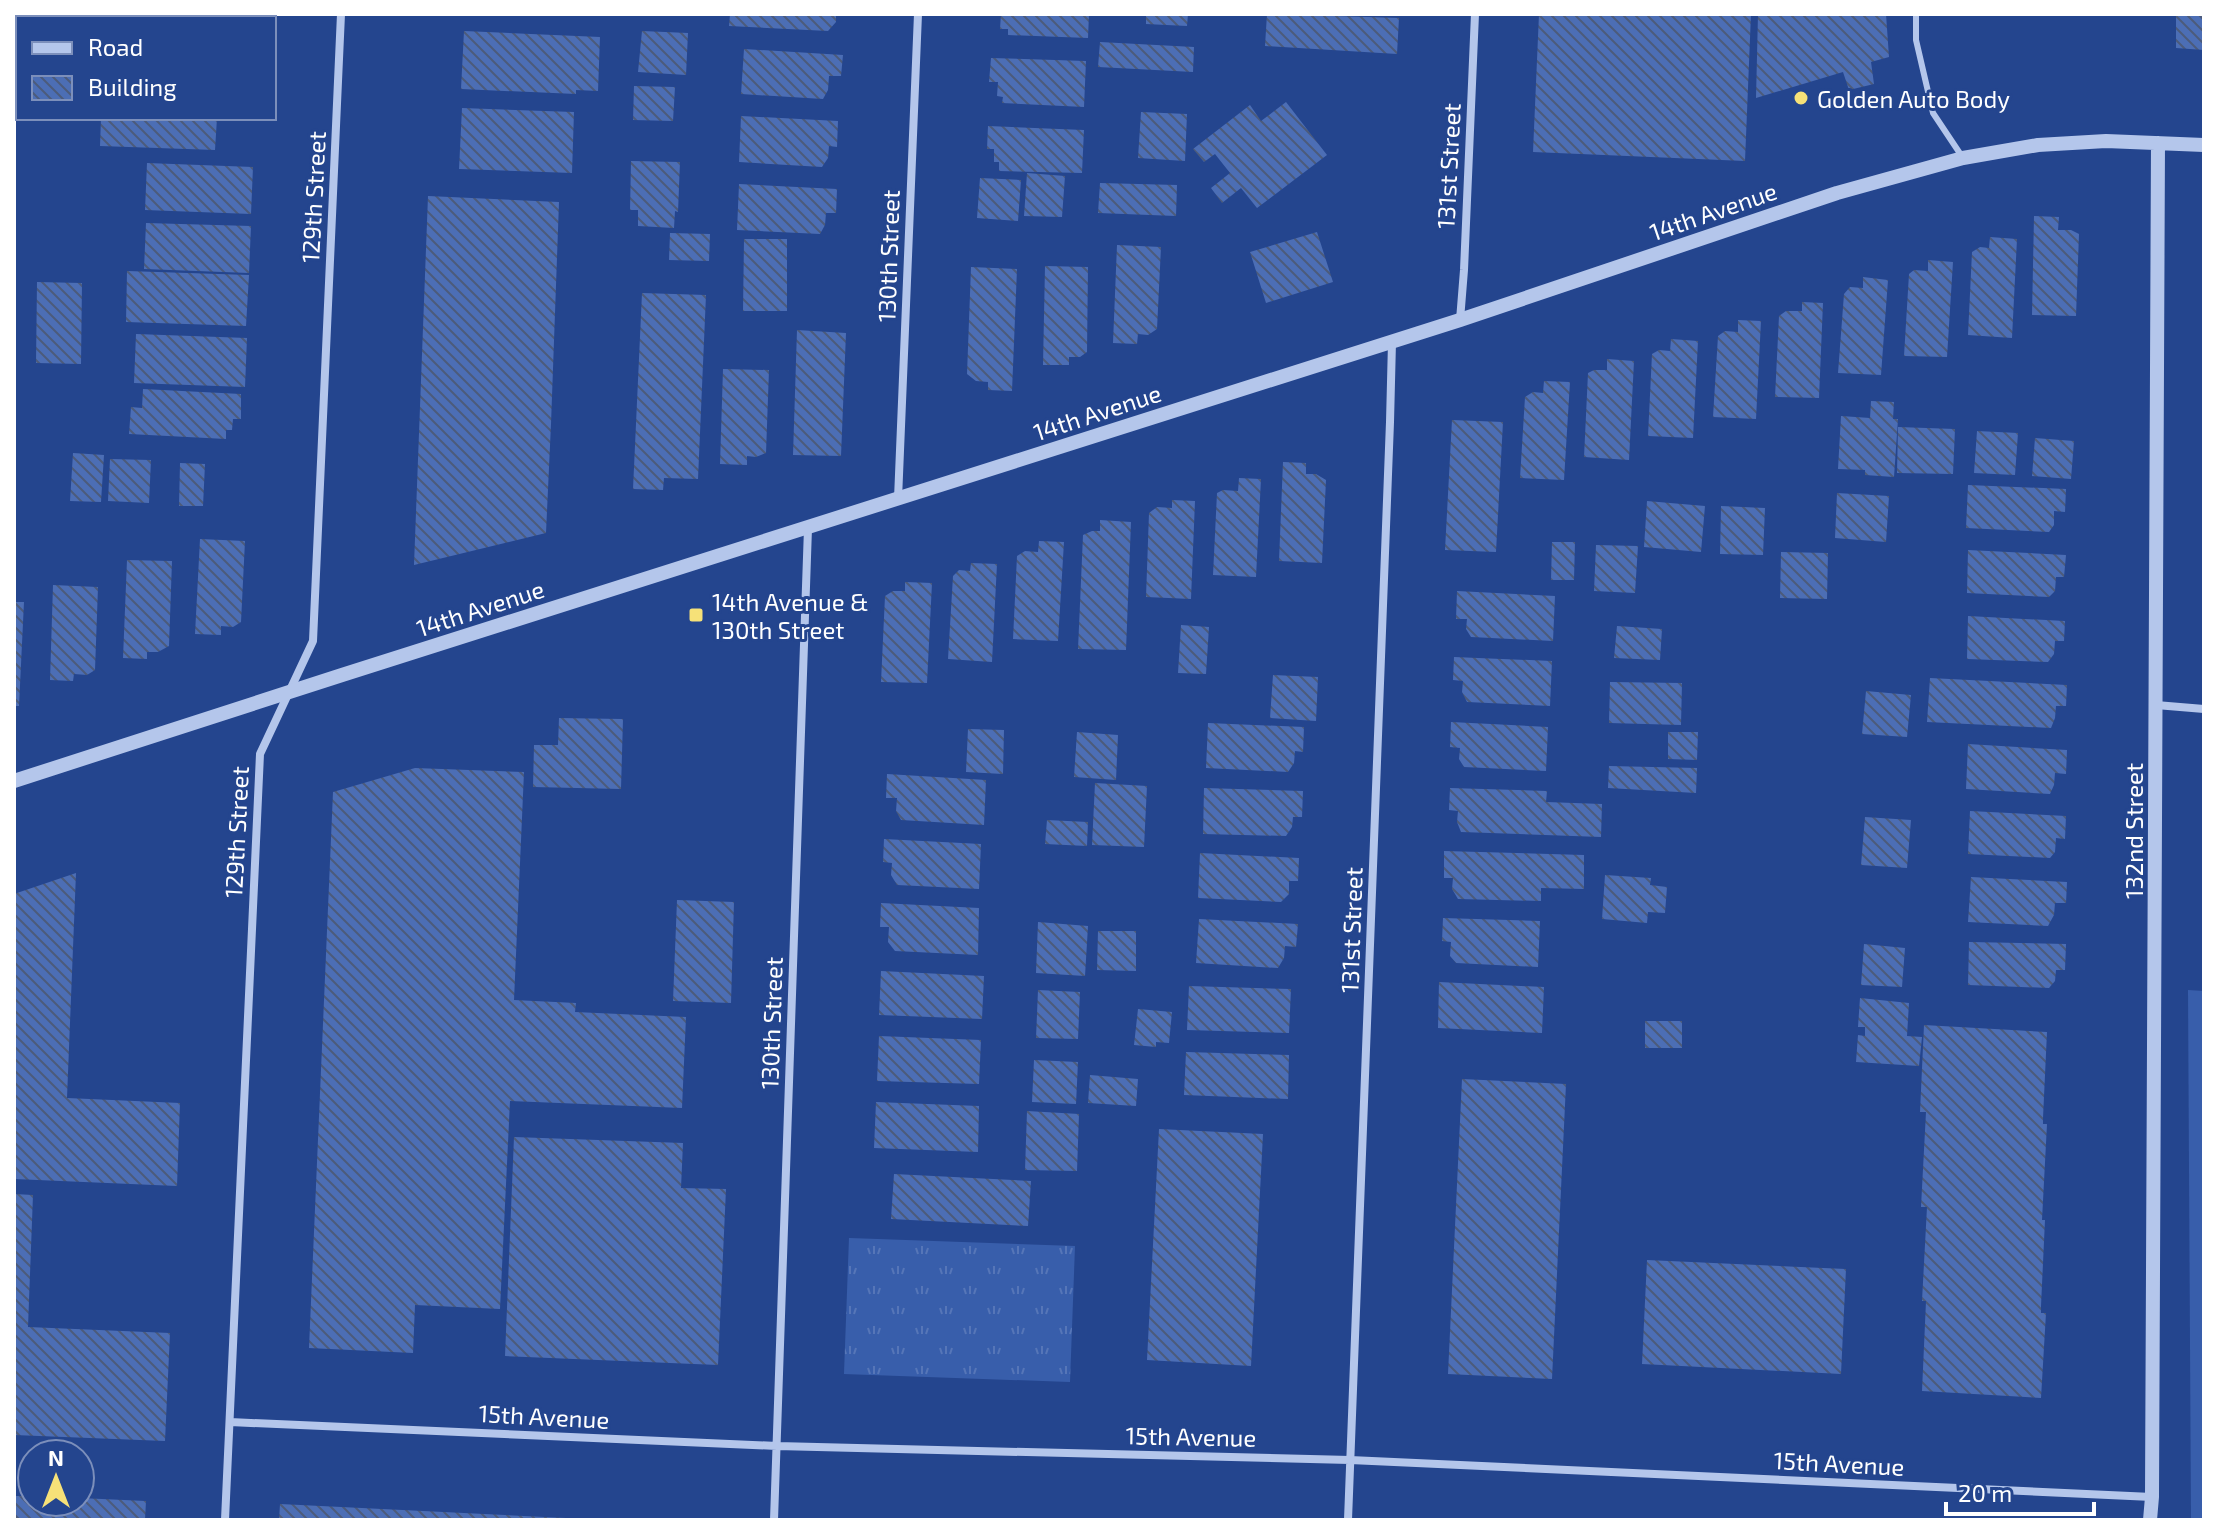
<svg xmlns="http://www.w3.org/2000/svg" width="2218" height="1534" font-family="'Exo 2',sans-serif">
<defs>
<pattern id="grass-tufts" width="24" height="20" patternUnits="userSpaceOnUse" patternTransform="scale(2)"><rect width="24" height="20" fill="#385eab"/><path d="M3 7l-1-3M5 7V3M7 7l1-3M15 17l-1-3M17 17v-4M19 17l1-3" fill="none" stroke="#5676b8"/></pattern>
<pattern id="building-back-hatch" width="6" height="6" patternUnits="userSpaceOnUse" patternTransform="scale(2)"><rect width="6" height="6" fill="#4c6eb5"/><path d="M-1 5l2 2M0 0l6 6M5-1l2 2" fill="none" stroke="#4c5b7b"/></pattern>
</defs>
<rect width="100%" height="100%" fill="#24458e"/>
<path fill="url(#grass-tufts)" d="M849 1238 1075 1246 1070 1382 844 1374Z"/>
<path fill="#385eab" d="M2188 990 2204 991V1520H2191Z"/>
<path fill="url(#building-back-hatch)" d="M105 14H221V18H105Z
M730 14H836V22L828 31 729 26Z
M1001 14H1089L1088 38 1008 35V29H1000Z
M1146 14H1188L1187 26 1146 24Z
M1267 14 1399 18 1397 54 1265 46Z
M1539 14H1751L1745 161 1533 152Z
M1758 14H1886L1889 57 1871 62 1874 84 1849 90 1843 72 1756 98Z
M2176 14H2204V50L2176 48Z
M464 31 600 37 598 91 576 90V94L461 89Z
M642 31 688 33 686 75 638 72Z
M1100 42 1194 47 1193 72 1098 67Z
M744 49 843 55 841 76H829L828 90 823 99 741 94Z
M991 58 1086 61 1084 107 1002 103 1003 97 997 96 998 82H989Z
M634 86 675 87 673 121 633 120Z
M1286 102 1327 155 1257 208 1241 188 1222 203 1211 188 1230 173 1215 154 1204 162 1193 149 1250 105 1261 121Z
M462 108 574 112 572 173 459 169Z
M1141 112 1187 114 1185 161 1138 158Z
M741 116 838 121 837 147 829 146 828 158 822 167 739 162Z
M101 118H217L215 150 100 146Z
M988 126 1084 130 1082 173 999 171V162H994V149H987Z
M631 161 680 162 678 212 675 211 674 228 638 226V210H630Z
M147 163 253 167 251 214 145 210Z
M1027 173 1065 176 1062 217 1024 216Z
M980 178 1021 180 1018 221 977 218Z
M1100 183 1177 185 1176 216 1098 213Z
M739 184 837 189 836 213H826L825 225 820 234 737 230Z
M428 196 559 202 551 424 546 533 414 565Z
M2034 216 2059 217 2058 230H2071L2079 234 2076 316 2032 315Z
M146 223 251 226 249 273 144 269Z
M1317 232 1333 282 1266 303 1250 252Z
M670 233 710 234 709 261 669 260Z
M1990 237 2017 239 2012 338 1968 335 1972 252 1980 247 1989 248Z
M744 239H787V311H743Z
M1117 245 1161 247 1157 329 1148 335 1138 334 1137 344 1113 343Z
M1928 260 1953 262 1947 357 1904 356 1909 274 1914 270 1928 271Z
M1045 266 1088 267 1087 352 1080 357H1069V365H1043Z
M971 267 1017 269 1012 391 988 390V382L976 381 967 374Z
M127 271 249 275 246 326 126 322Z
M1863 277 1888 280 1881 375 1838 373 1844 294 1850 287 1863 288Z
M37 282 82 283 81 364 36 363Z
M642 293 706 295 698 479 664 478 663 490 633 489Z
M1802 302 1823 303 1819 398 1775 397 1779 316 1786 311H1802Z
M1738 320 1761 321 1756 419 1713 417 1718 336 1725 331 1738 332Z
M797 330 846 333 841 456 793 455Z
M136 334 247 338 245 387 134 383Z
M1671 339 1698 341 1693 438 1648 436 1652 354 1659 350 1670 351Z
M1607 359 1634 361 1629 460 1584 457 1588 373 1594 370H1607Z
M723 369 769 370 766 453 756 457 747 456V465L720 464Z
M1544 381 1570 382 1564 480 1520 478 1525 397 1533 392 1543 393Z
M143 389 241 394V419H233L232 430H226V439L129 434 131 407 142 408Z
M1871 401 1894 402 1893 419H1898L1894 477 1865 475V470L1838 469 1841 416 1870 418Z
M1452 420 1503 422 1496 552 1445 550Z
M1898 427 1955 429 1953 474 1897 473Z
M1977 431 2018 433 2015 475 1974 473Z
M2035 438 2074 441 2071 479 2032 476Z
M73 453 104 455 101 502 70 501Z
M110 459 151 460 149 503 108 501Z
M1283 462 1306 463V474H1316L1326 480 1322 563 1279 561Z
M180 463 205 464 203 506H179Z
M1239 478 1261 479 1256 577 1213 575 1217 493 1223 490 1238 491Z
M1968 485 2066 489 2065 512 2054 511V525L2049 532 1966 528Z
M1837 493 1889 496 1886 542 1835 538Z
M1172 500 1195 501 1191 599 1146 597 1149 513 1157 507 1172 508Z
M1647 501 1705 506 1701 552 1644 547Z
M1721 506 1765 508 1763 555 1720 554Z
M1100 520 1131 522 1126 650 1078 649 1083 535 1092 531H1100Z
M200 539 245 541 241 622 233 627 221 626V635L195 634Z
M1039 541 1064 542 1058 641 1013 639 1017 556 1025 551 1038 552Z
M1552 542H1575L1574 580H1551Z
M1596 545 1638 546 1635 593 1594 591Z
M1968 550 2066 555 2064 577H2056L2055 591 2049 597 1967 593Z
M1781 552 1828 553 1827 599 1780 598Z
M127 560 172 561 169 646 158 652H147V659L123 658Z
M971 563 997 564 992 662 948 659 953 576 959 570 970 571Z
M905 582 932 583 927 683 881 682 885 596 893 591H905Z
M53 585 98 587 95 670 87 675 74 674 73 681 50 680Z
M1457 591 1555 596 1553 641 1471 637 1466 629 1467 619H1456Z
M14 602H24L19 706H14Z
M1968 616 2065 621 2064 641H2055L2054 654 2048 662 1967 659Z
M1181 625 1209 627 1206 674 1178 673Z
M1617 626 1662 629 1660 660 1614 658Z
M1454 657 1552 661 1550 706 1467 702 1462 692 1463 681 1453 680Z
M1273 675 1318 677 1316 721 1270 718Z
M1930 678 2067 685 2066 706H2056L2055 718 2051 728 1927 722Z
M1610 682 1682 683 1681 725 1609 723Z
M1866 691 1911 695 1907 737 1862 734Z
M559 718 623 719 621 789 533 787 534 745H558Z
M1451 722 1548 727 1546 771 1464 767 1459 759 1460 748 1450 747Z
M1208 723 1304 727 1303 752 1295 751 1294 763 1288 772 1206 768Z
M968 729 1004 730 1003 774 966 772Z
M1077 732 1118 735 1116 780 1074 777Z
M1668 732H1698L1697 760 1668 759Z
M1968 744 2067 750 2066 774 2055 773 2054 785 2050 794 1966 789Z
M1609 766 1697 768 1696 793 1608 788Z
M415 768 524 772 514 1000 576 1003 575 1012 686 1017 682 1108 510 1101 500 1309 415 1305 413 1353 309 1348 333 792Z
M887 774 986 780 984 825 901 820 896 811 897 798H886Z
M1095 783 1147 786 1144 847 1092 845Z
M1204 788 1303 791 1302 817H1293L1292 827 1286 836 1203 834Z
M1450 788 1547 791 1546 802 1602 804 1601 837 1461 832 1457 822 1458 811 1449 810Z
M1970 811 2066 816 2065 839 2056 838 2055 852 2050 858 1968 854Z
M1865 817 1911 820 1907 868 1861 865Z
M1047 820 1088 822 1087 846 1045 844Z
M884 839 981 844 979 889 897 885 891 875 892 863 883 862Z
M1444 851 1584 855V889L1541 888V901L1458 899 1452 889 1453 878H1444Z
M1200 853 1299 858 1298 881H1289V894L1281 902 1198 898Z
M76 873 67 1098 180 1103 177 1186 14 1179V894Z
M1605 875 1651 878 1650 885 1667 887 1665 913 1648 912 1647 923 1602 919Z
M1971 877 2067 882 2066 903H2055L2054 915 2048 926 1968 922Z
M677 900 734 902 731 1003 673 1001Z
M881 903 979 908 978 955 895 951 888 942 889 927H880Z
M1443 918 1540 921 1538 967 1456 963 1450 956 1451 942 1442 941Z
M1199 919 1298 924 1296 947 1285 946 1284 958 1278 968 1196 963Z
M1038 922 1088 926 1085 976 1036 973Z
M1098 931H1136V971L1097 970Z
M1969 942 2066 944 2065 970H2056L2055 981 2049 988 1968 985Z
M1864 944 1905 948 1902 987 1861 985Z
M881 971 984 976 982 1019 879 1015Z
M1439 982 1544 987 1542 1033 1438 1028Z
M1189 986 1291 989 1289 1033 1187 1030Z
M1038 990 1080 992 1078 1039 1036 1038Z
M1860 998 1909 1003 1907 1036 1922 1037 1919 1066 1856 1062 1858 1035 1865 1036V1027H1858Z
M1138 1009 1172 1012 1169 1043 1156 1042V1047L1134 1045Z
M1645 1021H1682V1048H1645Z
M1924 1025 2047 1032 2043 1118V1124H2047L2042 1220H2045L2041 1306V1313H2046L2041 1398 1922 1391 1926 1301H1922L1927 1207H1921L1926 1112H1920Z
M879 1036 981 1040 979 1084 877 1081Z
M1186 1052 1289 1055 1288 1099 1184 1095Z
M1034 1060 1078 1062 1076 1104 1032 1102Z
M1090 1075 1138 1079 1136 1106 1088 1103Z
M1462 1079 1566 1084 1552 1379 1448 1374Z
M876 1102 979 1106 978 1152 874 1148Z
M1027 1111 1079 1114 1077 1171 1025 1170Z
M1159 1129 1263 1134 1251 1366 1147 1360Z
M514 1137 683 1143 681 1188 726 1189 718 1365 505 1356Z
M894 1174 1031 1181 1028 1226 891 1219Z
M14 1194 33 1195 28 1327 170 1333 165 1441 14 1435Z
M1647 1260 1846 1269 1841 1374 1642 1364Z
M14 1496H32V1502H80V1498L146 1501 145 1520H14Z
M280 1504 566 1518V1520H279Z"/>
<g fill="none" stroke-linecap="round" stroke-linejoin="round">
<path stroke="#b4c6eb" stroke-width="6" d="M1916 14V40L1933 113 1963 158"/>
<path stroke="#b4c6eb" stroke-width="8" d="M1460 320 1464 270 1475 14
M898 499 918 14
M2156 705 2204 709
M230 1422 777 1446 1350 1460 2152 1497
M225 1520 260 754 313 641 341 14
M774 1520 808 528
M1348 1520 1390 422 1392 342"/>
<path stroke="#b4c6eb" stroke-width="14" d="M14 781 342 675 1460 320 1837 193 1963 158 2038 145 2106 141 2204 145
M2150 1520 2152 1497 2158 143"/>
</g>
<g fill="#f6e178" stroke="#24458e" stroke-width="3">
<circle cx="1801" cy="98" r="8"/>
<rect x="688" y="607" width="16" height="16" rx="4"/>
</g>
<g text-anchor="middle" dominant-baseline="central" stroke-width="6" stroke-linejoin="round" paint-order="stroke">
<g font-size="24" fill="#fff" stroke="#24458e" text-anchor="start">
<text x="1817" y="98">Golden Auto Body</text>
<text x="712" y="601">14th Avenue &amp;<tspan x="712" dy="28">130th Street</tspan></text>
</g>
<g font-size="24" fill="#fff" stroke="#24458e">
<text transform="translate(1448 166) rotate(-87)">131st Street</text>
<text transform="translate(313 197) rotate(-87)">129th Street</text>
<text transform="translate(1713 211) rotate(-19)">14th Avenue</text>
<text transform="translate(888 256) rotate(-88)">130th Street</text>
<text transform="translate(1097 412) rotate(-18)">14th Avenue</text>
<text transform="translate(480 608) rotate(-18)">14th Avenue</text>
<text transform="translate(2133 831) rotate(-90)">132nd Street</text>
<text transform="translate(236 832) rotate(-87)">129th Street</text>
<text transform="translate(1351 930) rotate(-88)">131st Street</text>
<text transform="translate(771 1023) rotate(-88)">130th Street</text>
<text transform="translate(544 1416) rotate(3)">15th Avenue</text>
<text transform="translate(1191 1436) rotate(1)">15th Avenue</text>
<text transform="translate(1839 1463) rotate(3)">15th Avenue</text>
</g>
</g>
<rect width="2218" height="1534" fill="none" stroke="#ffffff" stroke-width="32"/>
<rect x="16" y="16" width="260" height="104" fill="#24458e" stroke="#7c8fbb" stroke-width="2"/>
<rect x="32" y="42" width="40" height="12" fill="#b4c6eb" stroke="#7c8fbb" stroke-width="2"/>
<text x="88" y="56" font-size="24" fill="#ffffff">Road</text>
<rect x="32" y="76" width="40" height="24" fill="url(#building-back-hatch)" stroke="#7c8fbb" stroke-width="2"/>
<text x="88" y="96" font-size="24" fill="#ffffff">Building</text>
<g transform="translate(56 1478)"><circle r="38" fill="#24458e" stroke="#7c8fbb" stroke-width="2"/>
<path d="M0-6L14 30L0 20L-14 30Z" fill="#f6e178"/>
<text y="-12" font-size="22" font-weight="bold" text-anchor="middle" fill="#ffffff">N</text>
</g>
<path d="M1946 1502v12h148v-12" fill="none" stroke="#ffffff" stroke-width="4"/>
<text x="1958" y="1502" font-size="24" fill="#ffffff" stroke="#24458e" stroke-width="6" paint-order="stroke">20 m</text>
</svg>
